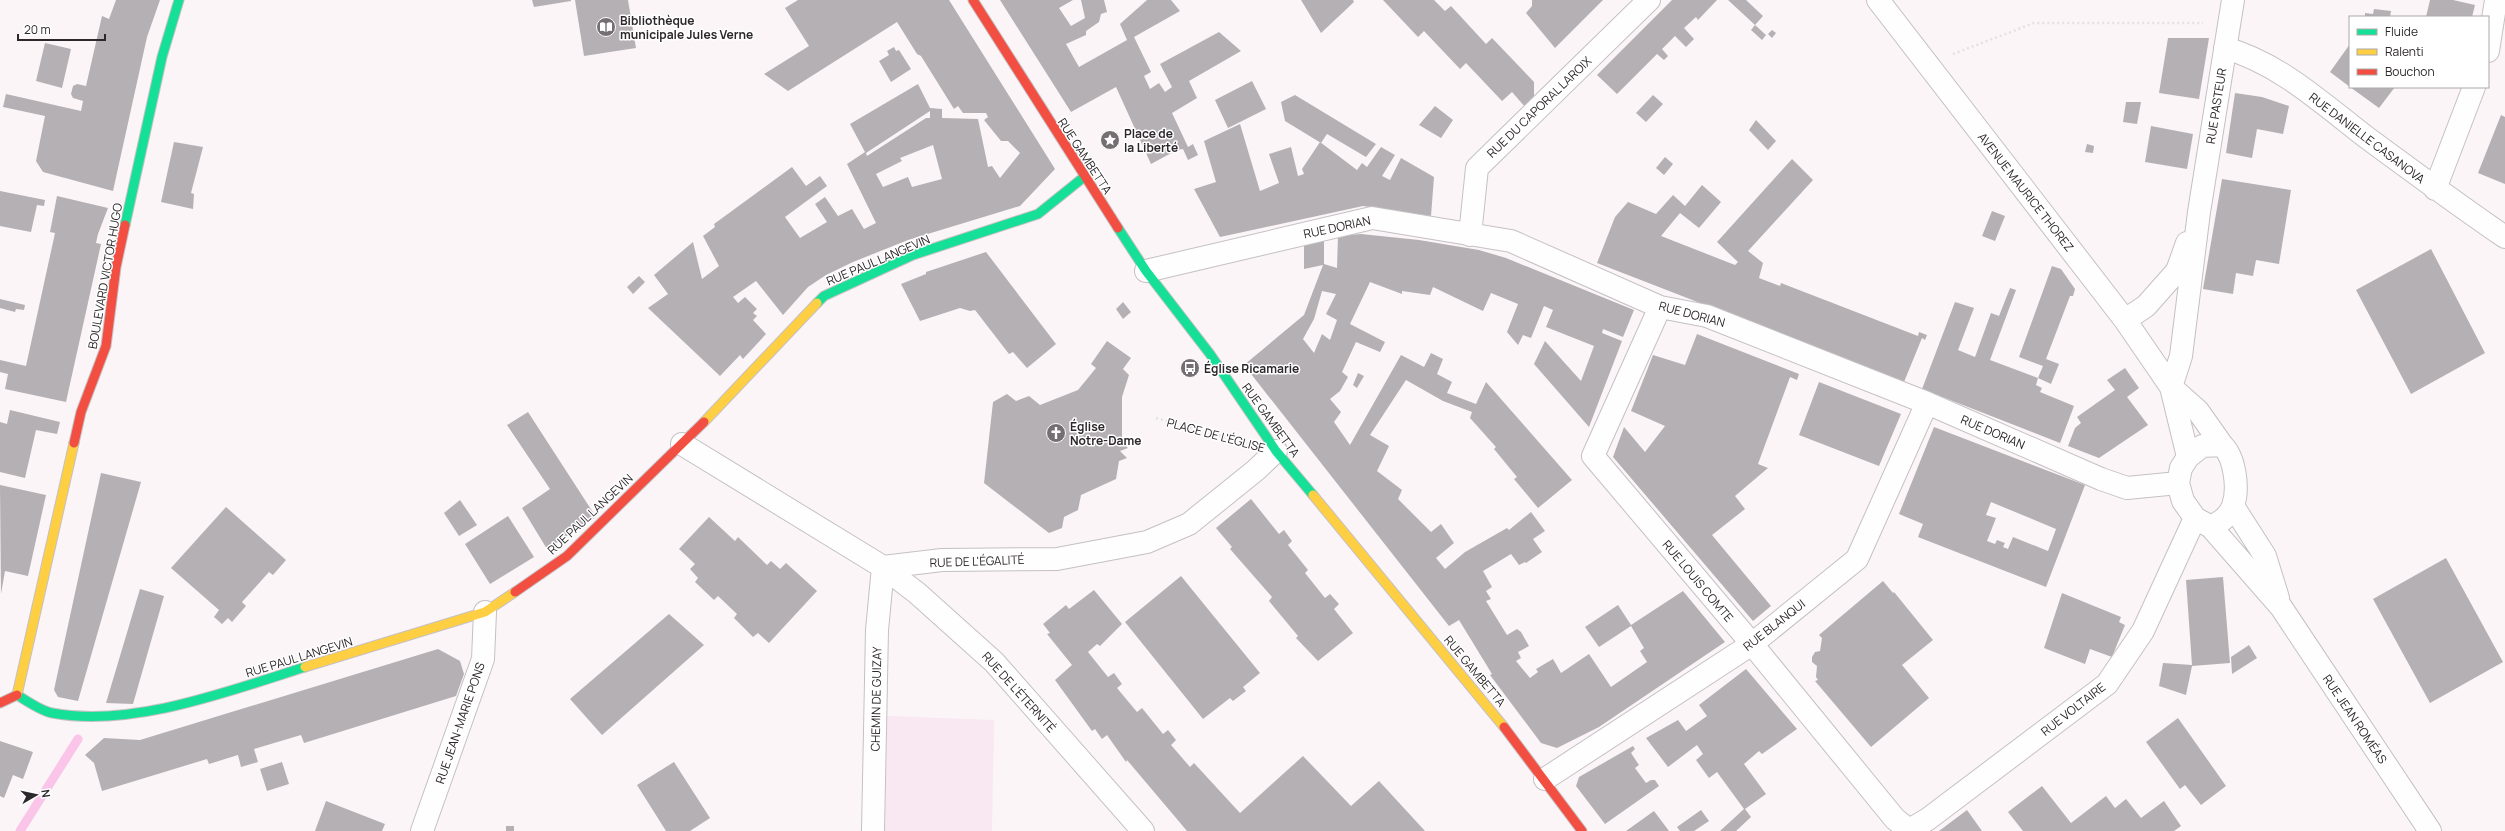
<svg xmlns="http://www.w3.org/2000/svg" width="2505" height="831" font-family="Manrope,sans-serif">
<rect width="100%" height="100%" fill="#fbf5f8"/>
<path fill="#f9e7f2" d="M887 716 994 720 992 831H885Z"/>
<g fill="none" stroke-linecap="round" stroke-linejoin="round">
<path stroke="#fbc5e9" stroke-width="9" d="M20 831 78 739"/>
</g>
<path fill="#b5b0b3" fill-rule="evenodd" d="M116 0H160L147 37 113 191 43 172 36 161 45 116 3 107 6 94 81 111 83 101 73 98 71 94 73 86 77 84 86 86 102 16 109 19Z
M532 0H571V1L534 7Z
M575 0H628L636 48 584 56Z
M798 0H949L1055 169 1020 206 908 240 853 262 826 275 808 287 783 315 756 281 733 297 738 303 745 297 757 309 753 313 757 316 753 320 766 334 743 359 740 355 720 376 648 308 668 294 654 275 693 242 702 279 719 266 703 236 715 227 714 224 792 167 806 186 820 176 827 186 785 217 800 238 827 222 815 204 825 197 838 216 852 209 864 229 876 223 847 164 865 152 850 124 918 84 930 108 942 109V118L978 119 988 167 992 166 1000 178 1020 153 1008 141H1001L984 120 988 117 986 113H963L958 106 954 109 921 56 917 54 897 22 788 91 764 74 809 46 785 8ZM930 111V118H926L867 156 866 153ZM933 145 942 179 912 187 908 177 883 187 876 174 902 161 900 158Z
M1000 0H1073L1059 8 1071 26 1085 18 1081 0H1104L1107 12 1101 14 1099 22 1086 31V35L1066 44 1079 67 1127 40 1120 24 1147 0H1171L1180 11 1134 37 1151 72 1144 76 1150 89 1159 83 1165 92 1172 87 1160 64 1219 32 1241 51 1189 81 1197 98 1172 113 1188 147 1193 144 1198 155 1188 160 1183 149 1177 150 1151 164 1116 87 1071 112Z
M1301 0H1353L1354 2 1321 33Z
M1383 0H1434L1445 11 1451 6 1486 44 1492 38 1534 82V101L1526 108 1512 92 1502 101 1466 63 1460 69 1424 31 1418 37Z
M1532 0H1603L1555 48 1526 13 1532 6Z
M1672 0H1717L1698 20 1696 17 1684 28 1694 39 1686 47 1675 36 1662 49 1668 56 1664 60 1657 54 1617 94 1597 75Z
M1728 0H1746L1763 16 1755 25Z
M2430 0H2453L2475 5 2472 17H2426Z
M2374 9 2391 11 2390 17H2365V13L2373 14Z
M1755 25 1766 35 1762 40 1751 30Z
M1772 30 1776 33 1772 38 1768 34Z
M2168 38H2209L2199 99 2159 93Z
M45 43 71 49 62 88 36 81Z
M2350 44V87L2330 72Z
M894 47 896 51 899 50 911 69 891 82 879 61 889 55 887 51Z
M1252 81 1266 109 1228 128 1215 100Z
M2350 87H2395L2379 108Z
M2235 93 2262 97 2289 106 2283 134 2257 129 2252 158 2226 153Z
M1295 95 1376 144 1366 157 1327 134 1321 143 1285 121 1281 102Z
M1653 95 1663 104 1646 122 1636 113Z
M2126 102H2141L2137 124 2123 122Z
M1435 106 1453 120 1441 138 1419 125Z
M2501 115 2505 117V184L2478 173Z
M1756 120 1776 141 1768 150 1749 130Z
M1240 124 1260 191 1279 183 1269 154 1291 147 1298 176 1304 174 1302 169 1320 142 1357 170 1362 163 1367 167 1381 147 1395 155 1382 176 1390 180 1401 158 1434 177 1431 216 1363 206 1220 237 1194 189 1216 182 1204 141Z
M2151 126 2193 134 2187 169 2145 162Z
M174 142 203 147 191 193 194 194 193 209 161 202Z
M2087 144 2094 146 2093 153 2085 152Z
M1665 157 1673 164 1664 175 1656 168Z
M1792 159 1813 180 1748 251 1763 263 1759 278 1780 286 1781 283 1918 336 1919 332 1927 335 1925 340 1922 338 1904 382 1597 263 1615 217 1628 202 1656 214 1673 195 1685 206 1702 185 1721 202 1699 228 1680 213 1661 236 1735 265 1738 262 1717 242Z
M2222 179 2291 190 2279 264 2256 260 2253 276 2236 273 2233 294 2203 289Z
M0 191 45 200 44 206 37 205 31 232 0 226Z
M57 196 108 208 98 234 96 243 101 244 66 402 5 389 8 374 0 372V360L26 366 55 233 50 232Z
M1992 211 2005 216 1995 241 1982 236Z
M1361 234 1419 240 1479 250 1506 258 1634 310 1623 337 1603 329 1602 333 1622 341 1589 427 1534 364 1545 341 1581 381 1594 346 1546 327 1553 310 1544 306 1531 338 1523 335 1518 345 1507 332 1518 304 1491 293 1483 311 1433 287 1430 295 1402 291V294L1370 282 1350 324 1385 342 1380 352 1356 342 1342 372 1348 377 1340 391 1330 399 1341 412 1334 422 1350 445 1401 355 1424 367 1431 353 1443 359 1437 374 1452 382 1447 393 1476 404 1486 382 1572 480 1538 508 1514 479 1517 477 1494 449 1496 447 1470 418 1472 412 1443 401 1406 380 1370 435 1389 446 1377 471 1402 490 1398 499 1431 532 1441 524 1454 543 1436 558 1445 569 1465 552 1507 528 1509 530 1531 512 1545 531 1533 539 1542 552 1526 563 1525 562 1519 565 1511 554 1483 571 1492 587 1486 591 1491 599 1486 601 1507 635 1517 629 1521 632 1529 646 1518 652 1521 658 1516 661 1530 678 1538 672 1536 669 1553 659 1561 673 1589 654 1611 687 1647 662 1640 651 1644 648 1631 626 1599 647 1585 627 1618 605 1631 625 1683 591 1725 642 1599 727 1557 748 1541 743 1490 675 1492 674 1459 620 1449 626 1244 365 1304 315 1323 265 1304 269V245L1324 240V264L1337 268 1338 236ZM1322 291 1336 294 1326 314 1337 320 1330 340 1322 334 1314 353 1303 339 1314 319Z
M2431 249 2485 353 2411 394 2356 290Z
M986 252 1056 344 1027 368 1013 352 1009 354 975 310 970 311 960 308 920 321 901 284 926 274V272Z
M2052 266 2061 269 2075 289 2073 296H2070L2046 359 2059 364 2051 384 2038 378 2043 366 2019 357Z
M639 276 645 282 633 294 627 287Z
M2010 288 2016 290 1990 360 2038 378 2036 385 2042 388 2040 392 2074 406 2060 443 1922 389 1955 302 1974 308 1958 350 1975 357 1991 313 1999 316Z
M0 299 25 305 24 310 16 309 15 312 0 308Z
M1123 302 1131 312 1123 319 1116 309Z
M1697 334 1799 374 1797 380 1790 377 1758 464 1768 468 1735 496 1745 509 1712 535 1771 606 1753 621 1613 457 1624 427 1645 452 1665 426 1631 411 1653 355 1685 365Z
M1107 341 1131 358 1123 369 1129 375 1122 397V442L1128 448 1120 451 1127 458 1119 461 1116 479 1081 495 1078 510 1064 517 1062 528 1049 533 984 483 993 402 1007 394 1016 401 1029 396 1040 405 1078 390 1096 368 1091 364Z
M2125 368 2139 388 2127 397 2148 425 2099 458 2068 446 2075 428 2081 423 2077 417 2115 390 2107 380Z
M1358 373 1364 376 1357 388 1353 385Z
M1819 382 1901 414 1879 466 1799 435Z
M10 410 60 422 57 434 36 430 25 478 0 472V422L7 424Z
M528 412 596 517 547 549 522 508 550 489 507 425Z
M1934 427 2085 485 2046 587 1918 537 1923 524 1899 514ZM1991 502 2056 529 2048 551 2013 537 2008 549 2003 547 2005 543 1997 540 1995 544 1987 541 1996 518 1986 515Z
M101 473 141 482 78 701 58 697 54 690Z
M0 485 46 495 28 576 5 571 1 594Z
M1251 499 1279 534 1284 530 1292 541 1288 545 1308 570 1305 573 1325 598 1330 594 1339 604 1334 609 1353 633 1318 661 1296 638 1298 636 1269 601 1272 597 1230 549 1232 547 1216 528Z
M460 500 477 525 459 536 444 513Z
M226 507 286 560 273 575 269 572 242 602 246 606 232 622 228 618 222 624 214 617 219 610 171 568Z
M508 516 534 557 490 584 465 544Z
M709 517 735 541 738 537 767 565 771 561 780 569 786 563 817 591 769 643 758 633 753 637 734 618 737 614 718 596 714 600 695 582 698 578 690 569 695 564 679 549Z
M2446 558 2503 662 2430 703 2373 599Z
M1181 576 1260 673 1243 687 1246 691 1233 701 1230 698 1203 719 1125 622Z
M2223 577 2230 663 2192 666 2186 695 2159 686 2163 663 2192 665 2186 580Z
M1883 581 1893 593 1894 592 1933 640 1902 665 1929 698 1871 747 1815 681 1818 680 1816 677 1817 666 1812 662V657L1815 652 1820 651 1822 638 1819 635Z
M140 589 164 596 133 704 106 703Z
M1094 590 1122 624 1100 646 1097 644 1088 652 1108 677 1114 673 1122 684 1117 688 1137 712 1142 708 1163 734 1168 730 1176 740 1171 745 1190 767 1194 763 1240 813 1303 756 1351 806 1379 781 1425 831H1187L1127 760 1126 762 1107 735 1102 739 1095 729 1092 731 1055 680 1072 665 1047 634 1050 633 1043 624 1066 605 1069 609Z
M2062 593 2121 617 2119 622 2125 625 2112 657 2090 649 2085 664 2044 648Z
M669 614 704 645 602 735 570 699Z
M2249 645 2257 658 2232 674 2231 657Z
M438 649 460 661 464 674 456 696 304 743 301 735 254 749 258 762 241 767 238 755 209 764 207 759 102 791 94 763 85 755 104 738 140 740Z
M1746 669 1797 729 1762 754 1759 751 1744 764 1766 794 1745 809 1751 817 1736 831H1720L1744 809 1717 772 1709 778 1696 760 1703 754 1697 745 1668 767 1646 738 1678 720 1686 731 1707 716 1699 705Z
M2178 718 2226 786 2201 805 2185 785 2180 789 2146 742Z
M0 741 33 752 23 779 13 775 4 798 0 796Z
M1633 746 1635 749 1631 753 1639 765 1635 768 1646 783 1651 780H1655L1659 786 1605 824 1576 786 1579 777Z
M282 762 289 784 267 791 260 769Z
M674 762 710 818 690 831H666L637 785Z
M2042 786 2071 823 2106 796 2115 808 2126 799 2141 818 2164 801 2181 826 2174 831H2023L2008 812Z
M326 801 385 824 382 831H315Z
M1701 810 1709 821 1694 831H1680L1677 827Z
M1967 810 1982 831H1939Z
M1654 811 1669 831H1626Z
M506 826H514V831H506Z"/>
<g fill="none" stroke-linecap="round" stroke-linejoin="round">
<g stroke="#c5c0c3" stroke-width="24">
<path id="street" d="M1878 0 2125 320 2171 387 2198 411 2222 445
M2225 48C2279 63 2323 104 2366 137 2412 171 2458 205 2505 237
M2488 51 2496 0
M2435 189 2474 87
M1470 235 1477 168 1649 0
M1146 271 1372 218 1511 241 1660 307 1707 316 1927 403 2101 479 2127 488 2178 483
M1660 307 1593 456 1752 644 1895 819 1909 830
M2125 320 2146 306 2177 271 2187 243
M2171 387 2181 356 2199 212 2233 0
M2171 387 2188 457
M682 444 883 567 942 560 1057 559 1147 542 1189 524 1256 470 1276 451
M2222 445C2235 457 2239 489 2233 506 2229 517 2220 522 2211 527L2195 518 2183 501 2178 483 2181 468 2188 457 2202 446Z
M2233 506 2265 556 2278 598
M2211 527 2281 607 2430 831
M883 567 917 593 994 662 1143 831
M1545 779 1752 644 1857 559 1927 403
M422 831 483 659 485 612
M873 831 877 630 883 567
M1908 831 1928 819 2107 684 2143 631 2195 518"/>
</g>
<g stroke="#c5c0c3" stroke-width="11">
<path id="fast" d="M125 225 162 57 179 0
M1118 228 1146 271 1210 354 1276 451 1313 495
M817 303 824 296 913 255 1038 214 1084 177
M17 695C27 701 41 711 52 713 132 728 229 691 305 667"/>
</g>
<g stroke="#c5c0c3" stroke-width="11">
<path id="slow" d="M704 422 817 303
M1313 495 1504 727
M305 667 485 612 515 592
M17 695 74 443"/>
</g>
<g stroke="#c5c0c3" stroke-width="11">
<path id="jam" d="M973 0 1118 228
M74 443 81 412 106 346 116 267 125 225
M515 592 567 556 704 422
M0 703 17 695
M1504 727 1582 831"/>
</g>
<path stroke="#e3e1e2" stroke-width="2.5" stroke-dasharray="2 3" stroke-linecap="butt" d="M1953 54 2034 23H2203
M1156 418 1236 440"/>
<use href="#street" stroke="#fefefe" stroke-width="22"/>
<use href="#fast" stroke="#16e098" stroke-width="9"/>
<use href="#slow" stroke="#ffcf43" stroke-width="9"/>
<use href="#jam" stroke="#f24e42" stroke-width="9"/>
</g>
<defs>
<g id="library-disc" transform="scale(1)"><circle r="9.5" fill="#746f72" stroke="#fff"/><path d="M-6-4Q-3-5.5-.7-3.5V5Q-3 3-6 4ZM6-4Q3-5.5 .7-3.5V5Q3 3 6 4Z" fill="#fff"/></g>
<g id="sight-disc" transform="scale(1)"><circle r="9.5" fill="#746f72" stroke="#fff"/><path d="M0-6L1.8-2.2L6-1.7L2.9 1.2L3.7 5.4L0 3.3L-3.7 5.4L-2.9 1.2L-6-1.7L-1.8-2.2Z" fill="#fff"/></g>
<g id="bus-disc" transform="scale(1)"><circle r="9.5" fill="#746f72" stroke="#fff"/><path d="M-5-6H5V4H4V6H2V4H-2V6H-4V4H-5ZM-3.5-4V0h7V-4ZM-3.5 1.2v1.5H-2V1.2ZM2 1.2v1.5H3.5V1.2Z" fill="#fff"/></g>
<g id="church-disc" transform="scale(1)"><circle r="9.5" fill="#746f72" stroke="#fff"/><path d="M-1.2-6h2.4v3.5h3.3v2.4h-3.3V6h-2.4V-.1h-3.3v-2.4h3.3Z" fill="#fff"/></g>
</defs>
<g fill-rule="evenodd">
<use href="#library-disc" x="606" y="27"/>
<use href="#sight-disc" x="1110" y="140"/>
<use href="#bus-disc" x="1190" y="368"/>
<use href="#church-disc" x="1056" y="433"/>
</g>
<g text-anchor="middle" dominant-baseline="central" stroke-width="3" stroke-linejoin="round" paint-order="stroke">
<g font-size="12" font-weight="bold" fill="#2c272a" stroke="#fff" text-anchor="start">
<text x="620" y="20">Bibliothèque<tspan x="620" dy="14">municipale Jules Verne</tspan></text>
<text x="1124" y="133">Place de<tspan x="1124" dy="14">la Liberté</tspan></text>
<text x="1204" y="368">Église Ricamarie</text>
<text x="1070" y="426">Église<tspan x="1070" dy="14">Notre-Dame</tspan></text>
</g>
<g font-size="12" fill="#2c272a" stroke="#fff">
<text transform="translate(2216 106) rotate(-81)">RUE PASTEUR</text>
<text transform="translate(1539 107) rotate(-44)">RUE DU CAPORAL LAROIX</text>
<text transform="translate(2367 138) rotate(37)">RUE DANIELLE CASANOVA</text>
<text transform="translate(1085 156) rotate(57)">RUE GAMBETTA</text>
<text transform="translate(2026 192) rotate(52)">AVENUE MAURICE THOREZ</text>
<text transform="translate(1337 227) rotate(-12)">RUE DORIAN</text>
<text transform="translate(878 260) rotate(-23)">RUE PAUL LANGEVIN</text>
<text transform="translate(105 276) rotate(-80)">BOULEVARD VICTOR HUGO</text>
<text transform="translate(1692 314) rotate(15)">RUE DORIAN</text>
<text transform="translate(1271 420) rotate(54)">RUE GAMBETTA</text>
<text transform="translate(1993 432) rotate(23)">RUE DORIAN</text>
<text transform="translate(1216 435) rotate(15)">PLACE DE L'ÉGLISE</text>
<text transform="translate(590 514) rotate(-43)">RUE PAUL LANGEVIN</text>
<text transform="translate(977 561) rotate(-2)">RUE DE L'ÉGALITÉ</text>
<text transform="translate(1698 581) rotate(50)">RUE LOUIS COMTE</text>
<text transform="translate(1774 625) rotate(-38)">RUE BLANQUI</text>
<text transform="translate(299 657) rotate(-17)">RUE PAUL LANGEVIN</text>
<text transform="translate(1475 671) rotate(50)">RUE GAMBETTA</text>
<text transform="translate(1019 692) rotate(48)">RUE DE L'ÉTERNITÉ</text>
<text transform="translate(876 699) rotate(-89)">CHEMIN DE GUIZAY</text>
<text transform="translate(2073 709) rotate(-38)">RUE VOLTAIRE</text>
<text transform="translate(2355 719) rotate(56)">RUE JEAN ROMÉAS</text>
<text transform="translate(460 723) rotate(-71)">RUE JEAN-MARIE PONS</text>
</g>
</g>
<rect x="2349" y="16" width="140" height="72" fill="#ffffff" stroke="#aba9aa"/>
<rect x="2357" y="29" width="20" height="6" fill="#16e098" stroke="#aba9aa"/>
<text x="2385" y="36" font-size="12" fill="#2c272a">Fluide</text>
<rect x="2357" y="49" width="20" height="6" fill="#ffcf43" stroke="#aba9aa"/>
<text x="2385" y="56" font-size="12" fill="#2c272a">Ralenti</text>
<rect x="2357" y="69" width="20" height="6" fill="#f24e42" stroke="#aba9aa"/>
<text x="2385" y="76" font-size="12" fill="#2c272a">Bouchon</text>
<g transform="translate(36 795) rotate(81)" stroke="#ffffff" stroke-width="3" paint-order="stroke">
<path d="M0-3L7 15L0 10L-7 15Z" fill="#2c272a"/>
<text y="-6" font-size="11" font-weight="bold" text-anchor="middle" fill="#2c272a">N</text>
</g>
<path d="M18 34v6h87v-6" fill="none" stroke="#2c272a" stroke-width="2"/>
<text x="24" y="34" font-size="12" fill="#2c272a" stroke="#ffffff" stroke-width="3" paint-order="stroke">20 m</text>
</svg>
